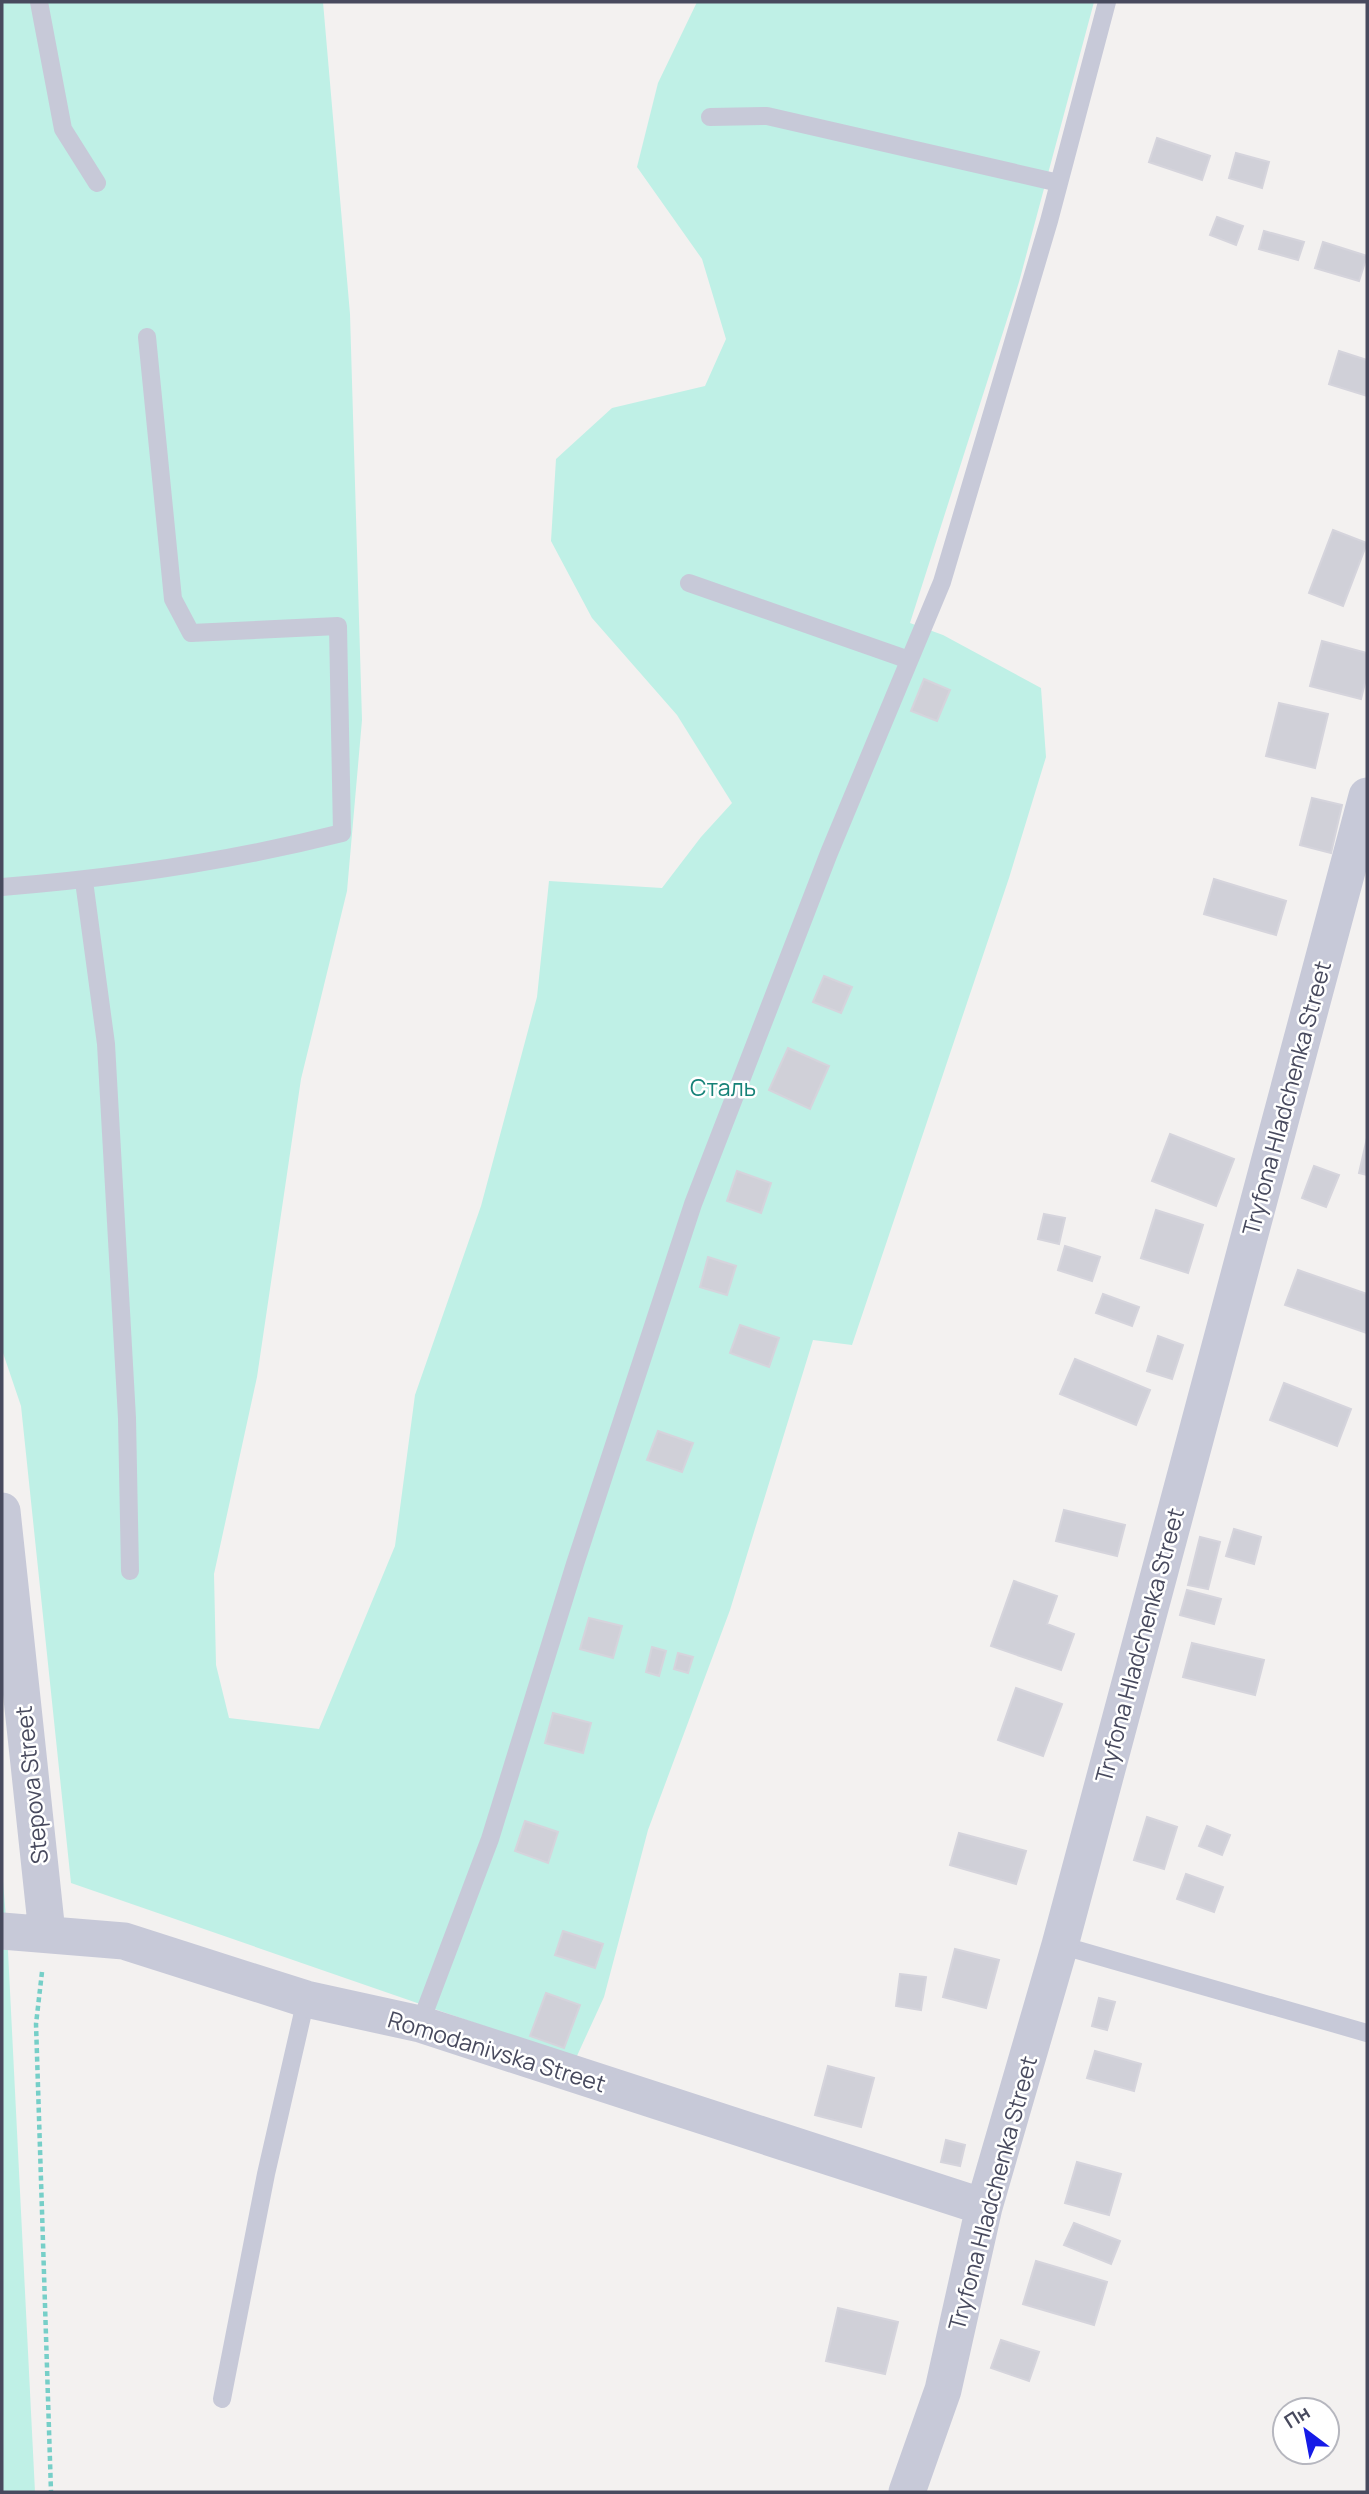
<svg xmlns="http://www.w3.org/2000/svg" width="1369" height="2494" font-family="Manrope,sans-serif">
<rect width="100%" height="100%" fill="#f3f1f0"/>
<path fill="#bff0e6" d="M2 2H323L350 314 362 720 347 891 301 1079 257 1377 214 1574 216 1665 229 1718 319 1729 395 1546 415 1395 481 1206 537 997 549 881 662 888 701 837 732 803 677 715 592 618 551 541 556 459 612 408 705 386 726 339 702 259 637 167 658 83 697 2H1094L1019 282 910 623 943 635 1041 688 1046 757 1009 878 852 1345 813 1340 730 1610 648 1830 604 1997 576 2058 71 1883 21 1406 2 1350Z
M2 1869 7 1931 35 2492H2Z"/>
<path fill="#d0d0d8" stroke="#d5d4dc" stroke-width="2" d="M1157 138 1210 156 1202 180 1149 162Z
M1236 153 1269 162 1262 188 1229 178Z
M1217 217 1243 226 1236 245 1210 235Z
M1264 231 1304 242 1298 260 1259 249Z
M1323 242 1367 256 1359 281 1315 268Z
M1339 351 1367 360V396L1329 384Z
M1333 530 1367 543 1343 606 1309 593Z
M1322 641 1367 653V675L1361 699 1310 686Z
M924 679 950 690 937 721 911 711Z
M1279 703 1328 714 1315 768 1266 756Z
M1312 798 1342 805 1331 853 1300 845Z
M1214 879 1286 901 1276 935 1204 914Z
M824 976 852 987 841 1013 813 1002Z
M788 1048 829 1066 810 1109 769 1090Z
M1170 1134 1234 1159 1216 1206 1152 1181Z
M1367 1138V1175L1359 1173Z
M1314 1166 1339 1175 1326 1207 1302 1198Z
M737 1171 771 1183 761 1213 727 1201Z
M1156 1210 1203 1225 1188 1273 1141 1258Z
M1044 1214 1065 1218 1059 1244 1038 1239Z
M1065 1246 1100 1257 1092 1281 1058 1270Z
M708 1257 736 1266 727 1295 700 1287Z
M1298 1270 1367 1294V1333L1285 1305Z
M1103 1294 1139 1307 1132 1326 1096 1313Z
M740 1325 779 1338 769 1367 730 1353Z
M1158 1336 1183 1345 1172 1379 1147 1371Z
M1075 1359 1150 1390 1136 1425 1060 1394Z
M1284 1383 1351 1409 1337 1446 1270 1420Z
M658 1431 693 1443 682 1472 647 1460Z
M1064 1510 1125 1525 1117 1556 1056 1541Z
M1234 1529 1261 1537 1254 1564 1226 1556Z
M1200 1537 1220 1542 1208 1589 1188 1585Z
M1014 1581 1057 1596 1047 1624 1074 1634 1061 1670 991 1646Z
M1187 1590 1221 1599 1214 1624 1180 1615Z
M589 1618 622 1626 613 1658 580 1649Z
M1192 1643 1264 1660 1255 1695 1183 1677Z
M652 1647 666 1651 659 1676 646 1672Z
M678 1653 693 1657 688 1673 674 1669Z
M1016 1688 1062 1704 1043 1756 998 1740Z
M553 1713 591 1723 583 1753 545 1743Z
M1147 1817 1177 1827 1164 1869 1134 1860Z
M525 1821 558 1832 548 1863 515 1851Z
M1207 1826 1230 1835 1222 1855 1199 1846Z
M959 1833 1026 1851 1016 1884 950 1865Z
M1186 1874 1223 1887 1214 1912 1177 1899Z
M563 1931 603 1944 595 1968 555 1955Z
M955 1949 999 1960 986 2008 943 1997Z
M900 1974 926 1977 921 2010 896 2006Z
M546 1993 580 2005 564 2048 530 2036Z
M1099 1998 1115 2002 1107 2030 1092 2026Z
M1095 2051 1141 2064 1134 2091 1087 2078Z
M828 2066 874 2078 861 2127 815 2115Z
M946 2140 965 2145 960 2166 941 2162Z
M1077 2162 1121 2174 1109 2215 1065 2203Z
M1074 2223 1120 2241 1111 2264 1064 2245Z
M1036 2261 1107 2282 1094 2325 1023 2304Z
M838 2308 898 2322 885 2374 826 2361Z
M1001 2340 1039 2352 1029 2381 991 2368Z"/>
<g fill="none" stroke-linecap="round" stroke-linejoin="round">
<path stroke="#76cfc8" stroke-width="4.5" stroke-dasharray="5 3.5" stroke-linecap="butt" d="M42 1972 36 2024 51 2492"/>
<path stroke="#c7c9d8" stroke-width="18" d="M39 2 63 129 97 183
M710 117 767 116 1059 183
M689 583 909 660
M84 881 106 1044 127 1418 130 1571
M2 887C116 878 231 861 342 833L338 626 191 633 173 599 147 337
M1060 1945 1367 2033
M420 2024 490 1839 575 1564 693 1204 829 853 942 582 1049 221 1107 2
M222 2399 266 2174 306 1999"/>
<path stroke="#c7c9d8" stroke-width="37" d="M2 1511 47 1933
M2 1931 124 1941 306 1999 420 2024 984 2207
M907 2492 943 2390 984 2207 1060 1945 1367 796"/>
</g>
<g text-anchor="middle" dominant-baseline="central" stroke-width="5" stroke-linejoin="round" paint-order="stroke">
<g font-size="23" fill="#168278" stroke="#fff">
<text x="723" y="1087">Сталь</text>
</g>
<g font-size="23" fill="#484a5e" stroke="#fff">
<text transform="translate(1286 1098) rotate(-75)">Tryfona Hladchenka Street</text>
<text transform="translate(1139 1645) rotate(-75)">Tryfona Hladchenka Street</text>
<text transform="translate(31 1785) rotate(-96)">Stepova Street</text>
<text transform="translate(497 2051) rotate(17)">Romodanivska Street</text>
<text transform="translate(992 2193) rotate(-75)">Tryfona Hladchenka Street</text>
</g>
</g>
<rect width="1369" height="2494" fill="none" stroke="#484a5e" stroke-width="7"/>
<g transform="translate(1306 2431) rotate(328)"><circle r="33" fill="#ffffff" stroke="#b6b7bf" stroke-width="2"/>
<path d="M0-5L12 26L0 18L-12 26Z" fill="#161be7"/>
<text y="-10" font-size="19" font-weight="bold" text-anchor="middle" fill="#484a5e">Пн</text>
</g>
</svg>
